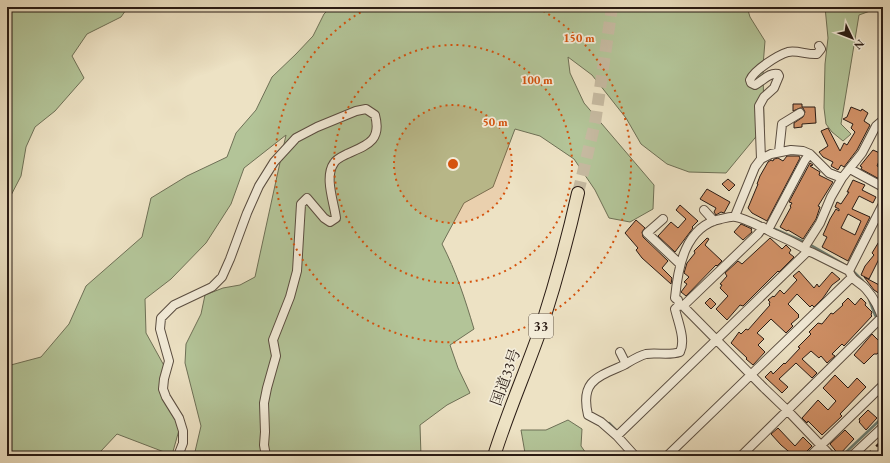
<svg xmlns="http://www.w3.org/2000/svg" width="890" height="463" font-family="'EB Garamond','Noto Serif JP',serif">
<rect width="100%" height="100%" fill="#ede2c4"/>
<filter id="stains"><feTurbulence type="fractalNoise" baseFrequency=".005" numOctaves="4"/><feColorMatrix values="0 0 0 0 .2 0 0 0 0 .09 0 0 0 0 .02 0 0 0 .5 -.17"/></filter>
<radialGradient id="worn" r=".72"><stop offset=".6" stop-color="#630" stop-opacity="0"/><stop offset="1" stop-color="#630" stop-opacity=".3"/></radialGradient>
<path fill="#b3c498" stroke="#6e7056" d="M7 7H128L121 17 87 34 72 56 84 78 55 111 35 127 26 147 21 176 7 203Z
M331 7H747L750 17 765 41 763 66 764 127 726 173 689 172 667 164 641 144 626 118 592 75 568 57 570 73 584 103 654 185 653 209 630 222 609 218 595 190 574 159 540 136 515 129 493 187 464 203 442 244C456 271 465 299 474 329L450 345 458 368 470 393 447 405 420 425 421 456H194L201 426 185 363 186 344 201 314 205 295 223 288 240 285 255 277 286 135 244 168 231 204 206 243 171 279 145 299 146 333 167 371 164 386 179 430 172 455 117 434 101 451 108 456H7V366L41 357 69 324 86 286 142 237 151 198 187 176 227 157 236 133 256 110 272 77 296 54 313 36 324 14Z
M825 7H881L859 15 841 124 851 134 843 141 832 132 826 124 824 108 825 64 828 38Z
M568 420 582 429 581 446 588 456H520L525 453 521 430H546Z"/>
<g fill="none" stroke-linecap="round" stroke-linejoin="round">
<path stroke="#6c7d72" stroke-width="2.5" d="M759 222 809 244 847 266
M853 271 863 281V283
M868 297 875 315 883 329
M609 423 619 433
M842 456 883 417"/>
</g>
<path fill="#d19167" stroke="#291b14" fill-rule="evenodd" d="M793 104H802V107H815L816 123 802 124V127L794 128V123L803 117 805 112 803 108H800L793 111Z
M851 107 861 111 862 109 868 113 864 121 870 125 857 150 844 167 841 165 838 170 831 166 833 162 823 157 819 152 828 146 821 131 828 128 840 151 844 143 847 145 855 132 851 128 853 124 843 119 847 117Z
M873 150 882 154 877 166 883 169V181L861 169 862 167 860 166Z
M787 156H799L800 158 767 221 752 213 748 208 758 184H757L760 176 768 162 771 160 773 161 774 159 778 158 783 161Z
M810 163 813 165 810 166 820 172 819 175 833 182 818 206 820 207 816 219 803 239 788 230 787 231 780 227 791 207 790 206 792 203 789 202Z
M728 179 735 185 729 191 722 184Z
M853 180 865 185 862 190 876 197 873 203 859 196 852 209 870 217 848 261 822 247 827 237 823 235 830 219 836 209 839 211V209L835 207 837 202 841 204 849 192H847ZM848 214 861 221 855 235 841 228Z
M707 189 730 202 724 213 721 212 716 215 714 212 716 208 700 199Z
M680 205 698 221 692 227 693 228 675 252 658 236 671 222 678 228 686 219 676 210Z
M636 220 645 228 642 232 643 237 668 261 662 268 672 278 671 284 642 258 636 250 638 248 625 233Z
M741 224 752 229 751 230 752 232 743 240 734 232Z
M883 235V251L869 279 861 275 865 266 874 255 872 253Z
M707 238 709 239 705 245 722 261 717 266 716 265 686 296 681 292 687 284 684 282 689 277 684 273 687 263 695 253 694 251Z
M770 238 782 249 786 245 791 250 789 253 794 257 779 272 778 271 743 306 740 305 727 320 716 309 728 296 720 288 722 285 720 284 727 276 725 273 738 261 742 264Z
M799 271 814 288 817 284 819 287 832 272 840 279 832 285 823 298 814 307 812 305 810 307 797 294 788 304 799 315 798 316 799 317 791 324 793 326 786 333 771 319 757 333 764 339 758 345 765 352 753 365 746 359 747 358 731 343 739 332 741 334 746 329 748 330 762 314 770 305 769 304 770 302 768 300 773 296 774 297 780 290 784 294 797 280 793 276Z
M864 277 883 287V296L874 290Z
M710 298 716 304 711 309 705 303Z
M848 298 855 305 861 298 866 303 865 305 872 312 871 315 872 316 844 346 842 344 832 354 835 356 827 363 821 356 819 358 811 351 802 359 817 373 812 378 796 363 779 379 788 387 782 393 765 377 771 371 773 374 784 363 785 364 800 348 798 347 811 334 809 332 818 323 822 324 831 313 833 314 843 305 842 304Z
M872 334 879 341 883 336V347L877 354H874L864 364 854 355Z
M835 375 848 388 857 378 866 387 840 414 842 416 822 435 808 421 807 423 802 418 818 400 828 410 836 401 823 388Z
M868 410 877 418 866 430 859 422 860 421 859 419Z
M778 428 795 446 803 437 812 446 806 452 805 456H794L781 445 771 434Z
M845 430 854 439 839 455 830 444Z"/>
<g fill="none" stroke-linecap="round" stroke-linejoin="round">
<path stroke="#c6baa1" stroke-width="12" stroke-dasharray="12 6" stroke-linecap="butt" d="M578 193 595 123 612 7"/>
<g stroke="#5a4d40" stroke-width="10">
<path id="minor" d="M779 152 782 124 800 113
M761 159 759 106 764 97 774 88 779 76 778 74C769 72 763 81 755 85L751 83 750 80C754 70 778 55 788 52 797 50 808 55 817 54L821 49 819 46
M850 169 883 187
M704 210 714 221
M735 216 755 167 761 159 771 154 791 150 803 151 810 154 829 173 842 178
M663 219 647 233 680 264
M768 230 805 160 810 154
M804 248 820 223 831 197 842 178 862 153 876 126 883 120
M849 271 883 204
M683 306 758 234 763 227
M620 352 626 364
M617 436 601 422 588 415C580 381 597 377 624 365 631 361 638 356 646 354 657 352 668 356 680 352 686 340 678 322 675 309L679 305
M178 456 183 443V431L179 418 166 397 163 389 164 379 169 361 160 329 161 318 174 305 212 287 222 277 230 259 247 213 259 186 274 162 296 138 317 127 356 111 366 109 375 115C382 141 367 145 347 154 343 156 336 159 334 163 324 177 334 202 336 218L330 222 324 218 307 198 301 204 297 271 290 297 273 340 276 356 267 388 264 403 265 432 264 445 266 456
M635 456 617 436 808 251
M667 456 851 278
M741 456 882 317
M810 456 883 385
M831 456 787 410 764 388 683 306 679 305 678 300 675 298C678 267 685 226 721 219 725 218 731 216 736 217 747 219 765 229 775 234 786 239 798 244 808 251L813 253 849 271C853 282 859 281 866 289 874 298 880 310 883 321
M852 456 883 427"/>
</g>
<g stroke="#291b14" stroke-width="14">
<path id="highway" d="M494 456C508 411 527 369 542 325 556 281 568 238 578 193"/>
</g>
<use href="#minor" stroke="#f3ecd9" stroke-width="8"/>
<use href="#highway" stroke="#ede2c4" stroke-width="12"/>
<path stroke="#291b14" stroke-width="2.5" stroke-dasharray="7 7" stroke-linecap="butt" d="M866 456 883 440"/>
</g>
<circle cx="453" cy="164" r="59" fill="#d5530d" fill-opacity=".12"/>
<g fill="none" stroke="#d5530d" stroke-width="2" stroke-dasharray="2 4">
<circle cx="453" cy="164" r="59"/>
<circle cx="453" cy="164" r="119"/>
<path d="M538 8A178 178 0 1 1 368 8"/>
</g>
<g text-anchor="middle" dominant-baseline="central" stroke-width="3.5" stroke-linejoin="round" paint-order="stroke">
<rect fill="#f3ecd9" stroke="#665a4f" stroke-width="1" x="529" y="314" width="24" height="24" rx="3"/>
<g font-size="14" font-weight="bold" fill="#291b14">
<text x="541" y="326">33</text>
</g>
<g font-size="15" fill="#291b14" stroke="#f3ecd9">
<text transform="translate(505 377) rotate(-70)">国道33号</text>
</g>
</g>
<circle cx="453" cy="164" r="6" fill="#d5530d" stroke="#f3ecd9" stroke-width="2"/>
<g font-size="12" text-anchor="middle" font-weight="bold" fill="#d5530d" stroke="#f3ecd9" stroke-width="3.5" stroke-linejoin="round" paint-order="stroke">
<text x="579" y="42">150 m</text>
<text x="537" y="84">100 m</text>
<text x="495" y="126">50 m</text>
</g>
<rect width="890" height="463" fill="none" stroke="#ede2c4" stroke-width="24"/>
<rect x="8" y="8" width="874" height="447" fill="none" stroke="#291b14" stroke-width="2"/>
<rect x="12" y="12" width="866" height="439" fill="none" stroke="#291b14"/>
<g transform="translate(852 38) rotate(133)" stroke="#f3ecd9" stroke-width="3" paint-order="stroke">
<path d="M0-3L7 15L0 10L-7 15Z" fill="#291b14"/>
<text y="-6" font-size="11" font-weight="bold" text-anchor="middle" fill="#291b14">N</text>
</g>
<rect width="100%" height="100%" filter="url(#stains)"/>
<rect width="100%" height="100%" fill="url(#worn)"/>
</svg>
